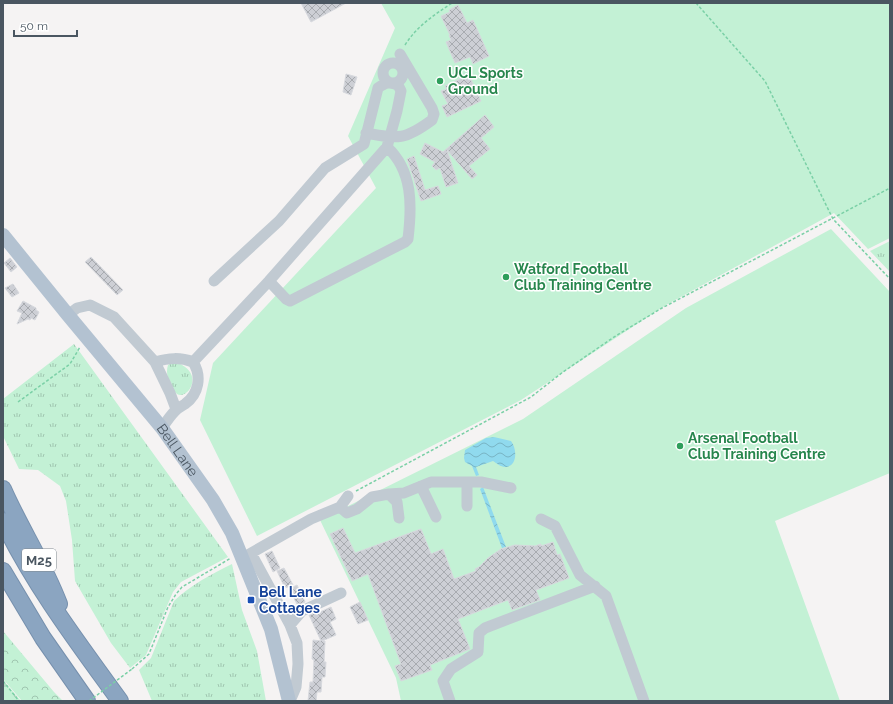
<svg xmlns="http://www.w3.org/2000/svg" width="893" height="704" font-family="Raleway,sans-serif">
<defs>
<pattern id="grass-tufts" width="24" height="20" patternUnits="userSpaceOnUse"><rect width="24" height="20" fill="#c3f1d5"/><path d="M3 7l-1-3M5 7V3M7 7l1-3M15 17l-1-3M17 17v-4M19 17l1-3" fill="none" stroke="#a0c6b0"/></pattern>
<pattern id="forest-crowns" width="20" height="18" patternUnits="userSpaceOnUse"><rect width="20" height="18" fill="#c3f1d5"/><path d="M2 6a3 3 0 1 1 6 0M12 15a3 3 0 1 1 6 0" fill="none" stroke="#a0c6b0"/></pattern>
<pattern id="water-waves" width="16" height="10" patternUnits="userSpaceOnUse"><rect width="16" height="10" fill="#90daee"/><path d="M0 5q4-4 8 0t8 0" fill="none" stroke="#78b4c4"/></pattern>
<pattern id="building-cross-hatch" width="8" height="8" patternUnits="userSpaceOnUse"><rect width="8" height="8" fill="#cdcfd5"/><path d="M0 0l8 8M0 8l8-8" fill="none" stroke="#a8abb0"/></pattern>
</defs>
<rect width="100%" height="100%" fill="#f5f3f3"/>
<path fill="url(#grass-tufts)" d="M890 241V272L870 251Z
M74 344 228 557 181 582 173 592 146 655 130 668 111 643 75 581 72 540 66 501 60 486 38 470 19 469 3 436V399Z
M178 363C205 374 188 400 177 394 174 392 172 387 171 383 167 377 166 372 168 365L170 364Z
M232 564 242 610 257 651 266 701H152L139 670 151 658 174 601C190 585 212 574 232 564Z
M3 680 21 701H3Z"/>
<path fill="url(#forest-crowns)" d="M3 631 54 692 63 701H22L3 679Z"/>
<path fill="#c3f1d5" d="M381 3H890V238L868 249 834 213 666 305 521 400 257 536 200 420 213 363 376 188 348 136 395 28Z
M831 229 890 292V473L775 521 840 701H401L396 678 320 520 523 419 686 308Z"/>
<path fill="url(#water-waves)" d="M494 437 511 441C517 448 518 467 505 467 501 467 496 463 493 461L476 467 479 475 476 476 472 466 465 462 464 458 465 450 486 438Z
M483 487 506 547 502 548 480 489Z"/>
<path fill="url(#building-cross-hatch)" stroke="#d7d9de" d="M301 3H346L311 22Z
M458 5 467 23 473 20 489 56 473 64 470 57 455 63 446 42 451 40 449 35H450L441 16 450 12 449 10Z
M346 74 357 77 351 95 343 92Z
M469 75 481 101 447 117 442 106 448 104 441 91 447 89 445 86Z
M485 115 494 127 481 138 490 149 469 166 477 175 472 179 447 150 458 183 446 187 440 168 436 170 432 166 435 162 420 154 425 143 443 152Z
M414 156 425 190 438 186 441 194 421 201 407 159Z
M91 257 123 290 117 295 85 262Z
M10 258 17 267 11 272 4 263Z
M13 284 19 293 12 297 5 288Z
M23 301 36 308V310L39 312 35 320 31 318 30 320 28 319 17 324 22 313 17 311Z
M343 528 355 553 421 529 431 554 443 549 454 579 476 571 475 569 479 567 488 558 501 549 515 545 535 546 541 544V546L553 542 557 555 560 554 569 578 536 590 540 600 512 610 508 600 458 619 470 649 430 665 432 670 401 681 395 666 401 664 368 574 352 581 330 534Z
M272 551 280 568 273 572 265 554Z
M284 568 293 585 285 588 277 571Z
M297 585 305 602 298 606 289 589Z
M360 602 368 620 358 624 350 607Z
M331 607 336 619 330 622 336 635 322 641H325L324 662H326L325 677H322L321 692H317L316 701H308L310 682H313L314 660 312 659 313 640 321 641 309 615 317 612 318 613Z"/>
<g fill="none" stroke-linecap="round" stroke-linejoin="round">
<g stroke="#7690ad" stroke-width="18">
<path id="highway" d="M3 489C20 528 44 564 59 604
M3 521C34 585 78 643 120 701
M3 571 43 638 87 701"/>
</g>
<path stroke="#7ad0a6" stroke-width="1.5" stroke-dasharray="3 2" stroke-linecap="butt" d="M696 3 765 81 833 219 890 279
M405 45C417 26 434 15 452 3
M18 402 70 364 80 347
M356 491 531 397 563 372 614 337 662 308 890 188
M132 669 149 654 168 607 176 594 182 587 231 558
M3 681 19 701"/>
<path stroke="#c1cad2" stroke-width="11" d="M383 73a10 10 0 1 1 20 0a10 10 0 1 1-20 0Z
M366 133C399 139 405 140 432 120L434 114 432 108 400 54
M269 281 286 299 290 301 405 242 408 239C412 206 413 171 387 147
M68 315 77 308 90 305 114 317 155 362 170 393 176 409
M155 362C169 358 180 357 193 362L269 281 387 147 397 111 401 91 398 85C390 82 386 82 378 88L364 144 325 168 279 221 214 281
M162 428C166 422 170 416 175 411 178 408 182 406 185 404 199 394 202 376 193 362
M421 486 436 517
M389 494 404 493 431 482H481L511 488
M467 506V482
M340 507 347 513 357 509 372 497 389 494 397 502 399 518
M541 519 555 526 580 575 606 596 644 701
M251 553 290 625 297 643 298 664 296 687 290 701
M246 556 311 519 340 507 348 496
M290 625 302 611 341 593
M450 701 443 681 451 669 478 652 479 633 485 628 595 586"/>
<path stroke="#b3c2d1" stroke-width="14" id="s1" d="M3 235 68 315 162 428 213 500 232 533 271 629 289 701"/>
<use href="#highway" stroke="#8ba5c1" stroke-width="16"/>
<path stroke="#7ad0a6" stroke-width="1.5" stroke-dasharray="3 2" stroke-linecap="butt" d="M89 701 132 669"/>
</g>
<g fill="#2e9e5b" stroke="#fff" stroke-width="1.5">
<circle cx="440" cy="81" r="4"/>
<circle cx="506" cy="277" r="4"/>
<circle cx="680" cy="446" r="4"/>
</g>
<rect fill="#1a4fb4" stroke="#fff" stroke-width="1.5" x="247" y="596" width="8" height="8" rx="2"/>
<g text-anchor="middle" dominant-baseline="central" stroke-width="3" stroke-linejoin="round" paint-order="stroke">
<rect fill="#fff" stroke="#808990" stroke-width="1" x="22" y="549" width="34" height="22" rx="3"/>
<g font-size="13" font-weight="bold" fill="#4a5661">
<text x="39" y="560">M25</text>
</g>
<g font-size="14" font-weight="bold" fill="#27864d" stroke="#fff" text-anchor="start">
<text x="448" y="73">UCL Sports<tspan x="448" dy="16">Ground</tspan></text>
<text x="514" y="269">Watford Football<tspan x="514" dy="16">Club Training Centre</tspan></text>
<text x="688" y="438">Arsenal Football<tspan x="688" dy="16">Club Training Centre</tspan></text>
</g>
<g font-size="14" fill="#4a5661" stroke="#fff">
<text stroke="none"><textPath href="#s1" startOffset="277">Bell Lane</textPath></text>
</g>
<g font-size="14" font-weight="bold" fill="#164399" stroke="#fff" text-anchor="start">
<text x="259" y="592">Bell Lane<tspan x="259" dy="16">Cottages</tspan></text>
</g>
</g>
<rect width="893" height="704" fill="none" stroke="#4a5661" stroke-width="8"/>
<path d="M14 30v6h63v-6" fill="none" stroke="#4a5661" stroke-width="2"/>
<text x="20" y="30" font-size="12" fill="#4a5661" stroke="#ffffff" stroke-width="3" paint-order="stroke">50 m</text>
</svg>
